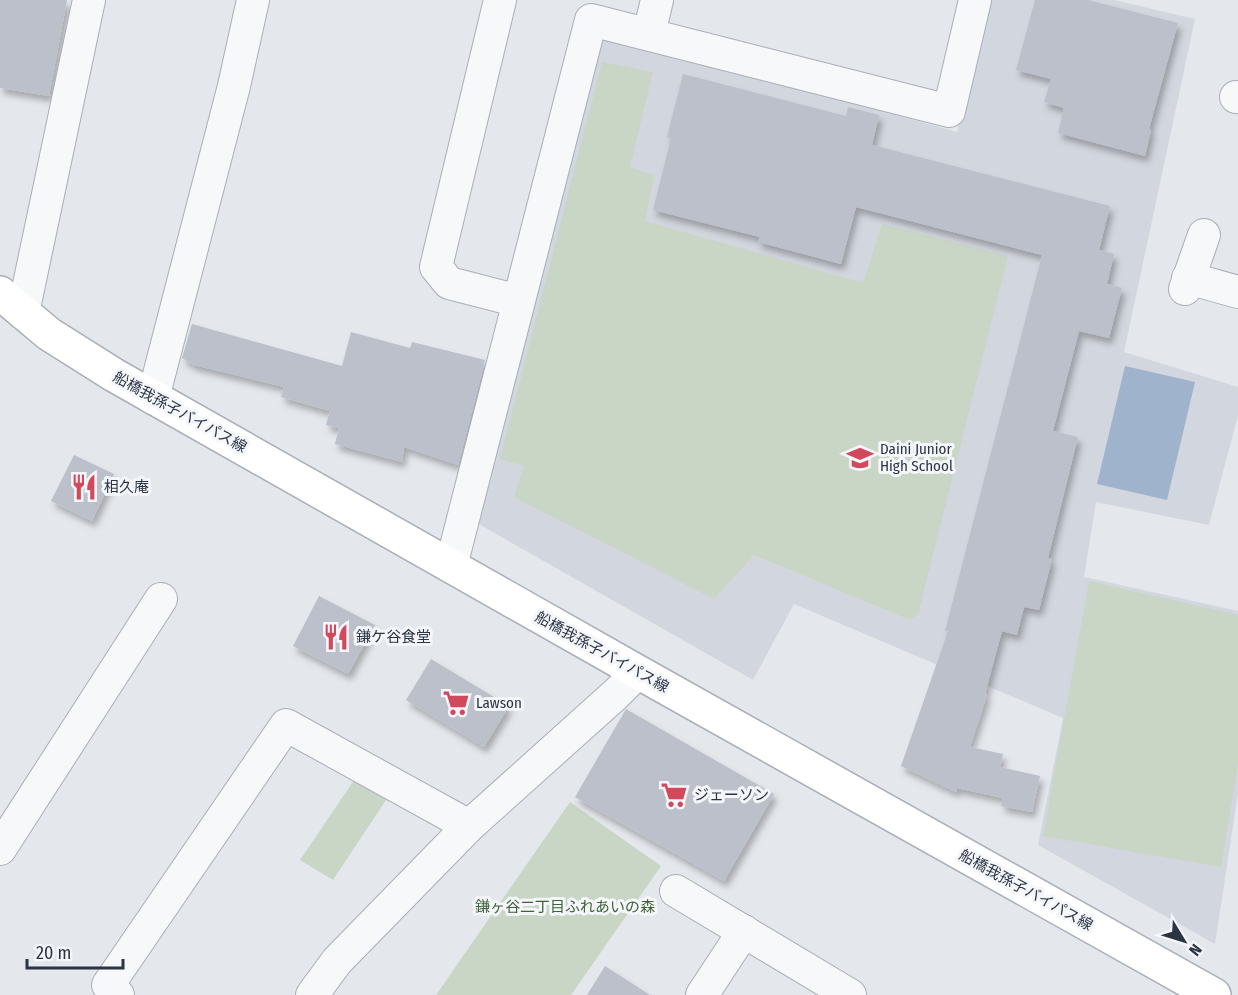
<svg xmlns="http://www.w3.org/2000/svg" width="1238" height="995" font-family="'Fira Sans Condensed','Noto Sans JP',sans-serif">
<defs>
<filter id="shadow"><feDropShadow dx="3.5" dy="6" stdDeviation="3" flood-color="#0004"/></filter>
</defs>
<rect width="100%" height="100%" fill="#e4e7ec"/>
<path fill="#d2d6de" d="M984 0H1114L1195 19 1124 352 1238 387V415L1209 525 1096 502 1084 577 1238 611V793L1215 944 1038 845 1063 718 794 604 753 680 477 523 604 35 957 132Z"/>
<path fill="#c9d6c5" d="M602 62 653 72 630 167 654 175 645 221 863 283 882 224 1008 256 918 614 910 620 754 555 714 599 514 497 524 466 500 459Z
M1089 581 1238 615V764L1221 867 1043 836Z
M357 776 390 794 333 880 300 860Z
M570 802 661 866 571 995H436Z"/>
<path fill="#9fb4cc" d="M1125 366 1195 382 1167 500 1097 484Z"/>
<path fill="#bbc0ca" filter="url(#shadow)" d="M0 0H67L49 96 0 88Z
M1035 0H1088L1178 23 1149 129 1151 130 1145 156 1058 133 1064 108 1044 102 1051 79 1016 70Z
M683 74 846 116 848 107 879 115 872 145 1110 206 1099 250 1114 254 1107 284 1122 288 1109 338 1079 331 1053 431 1078 437 1048 558 1052 559 1039 610 1024 607 1017 635 1002 631 985 694 987 695 970 747 1003 754 1000 767 1040 776 1032 812 1001 806 1003 798 957 788 956 792 901 766 948 631H945L1042 255 856 207 841 264 758 242 760 237 653 210 671 138 667 137Z
M192 324 342 366 351 332 410 348 412 342 485 360 458 465 404 447 402 462 335 444 339 428 326 425 330 411 281 397 284 387 194 365 182 358Z
M74 455 114 474 92 521 51 501Z
M319 596 375 625 348 674 293 646Z
M431 659 509 706 484 747 406 700Z
M626 709 774 794 724 881 575 797Z
M605 966 650 995H587Z"/>
<g fill="none" stroke-linecap="round" stroke-linejoin="round">
<g stroke="#a9aeb7" stroke-width="34">
<path id="street" d="M500 0 436 267 449 283 519 301
M649 34 657 0
M1236 97H1238
M1188 278 1238 292
M1185 289 1204 235
M23 313 89 0
M153 398 234 86 253 0
M451 566 591 20 949 111 975 0
M0 849 161 599
M676 891 850 995
M118 995 108 985 286 725 469 826
M312 995 337 961 469 826 616 694 638 672
M702 995 744 931"/>
</g>
<g stroke="#a9aeb7" stroke-width="36">
<path id="secondary" d="M0 293 49 334 114 375 638 672 1214 995"/>
</g>
<use href="#street" stroke="#f7f8fa" stroke-width="32"/>
<use href="#secondary" stroke="#fff" stroke-width="33"/>
</g>
<defs>
<g id="school-bare" transform="scale(2.07)"><path d="M0-5L7-2L0 1L-7-2ZM-4 1L0 2.5L4 1V4Q0 6-4 4Z" fill="#d1495b" stroke="#f4f6f9" stroke-width="2.5" paint-order="stroke"/></g>
<g id="restaurant-bare" transform="scale(2.07)"><path d="M-5-6h1v4h1v-4h1v4h1v-4h1v5L-1.5 .5V6h-2V.5L-5-1ZM5-6V6H3V1.5H1.5Q1.5-4 5-6Z" fill="#d1495b" stroke="#f4f6f9" stroke-width="2.5" paint-order="stroke"/></g>
<g id="supermarket-bare" transform="scale(2.07)"><path d="M-6-5.5h2.5l.6 2H6L4.5 2H-2.5L-4.4-4H-6ZM-1.5 3.2a1.3 1.3 0 1 0 .1 0ZM3 3.2a1.3 1.3 0 1 0 .1 0Z" fill="#d1495b" stroke="#f4f6f9" stroke-width="2.5" paint-order="stroke"/></g>
</defs>
<g fill-rule="evenodd">
<use href="#school-bare" x="860" y="458"/>
<use href="#restaurant-bare" x="84" y="487"/>
<use href="#restaurant-bare" x="336" y="637"/>
<use href="#supermarket-bare" x="456" y="703"/>
<use href="#supermarket-bare" x="674" y="795"/>
</g>
<g text-anchor="middle" dominant-baseline="central" stroke-width="6" stroke-linejoin="round" paint-order="stroke">
<g font-size="15" fill="#2b3445" stroke="#f4f6f9">
<text transform="translate(180 412) rotate(29)">船橋我孫子バイパス線</text>
<text transform="translate(602 652) rotate(29)">船橋我孫子バイパス線</text>
<text transform="translate(1026 890) rotate(29)">船橋我孫子バイパス線</text>
</g>
<g font-size="15" fill="#2b3445" stroke="#f4f6f9" text-anchor="start">
<text x="880" y="449">Daini Junior<tspan x="880" dy="17">High School</tspan></text>
<text x="104" y="487">相久庵</text>
<text x="356" y="637">鎌ケ谷食堂</text>
<text x="476" y="703">Lawson</text>
<text x="694" y="795">ジェーソン</text>
</g>
<g font-size="15" fill="#3f6138" stroke="#f4f6f9">
<text x="565" y="907">鎌ヶ谷二丁目ふれあいの森</text>
</g>
</g>
<g transform="translate(1184 941) rotate(128)" stroke="#f4f6f9" stroke-width="4.5" paint-order="stroke">
<path d="M0-4.5L10 22L0 15L-10 22Z" fill="#2b3445"/>
<text y="-9" font-size="16" font-weight="bold" text-anchor="middle" fill="#2b3445">N</text>
</g>
<path d="M27 959v9h96v-9" fill="none" stroke="#2b3445" stroke-width="3"/>
<text x="36" y="959" font-size="18" fill="#2b3445" stroke="#f4f6f9" stroke-width="4.5" paint-order="stroke">20 m</text>
</svg>
